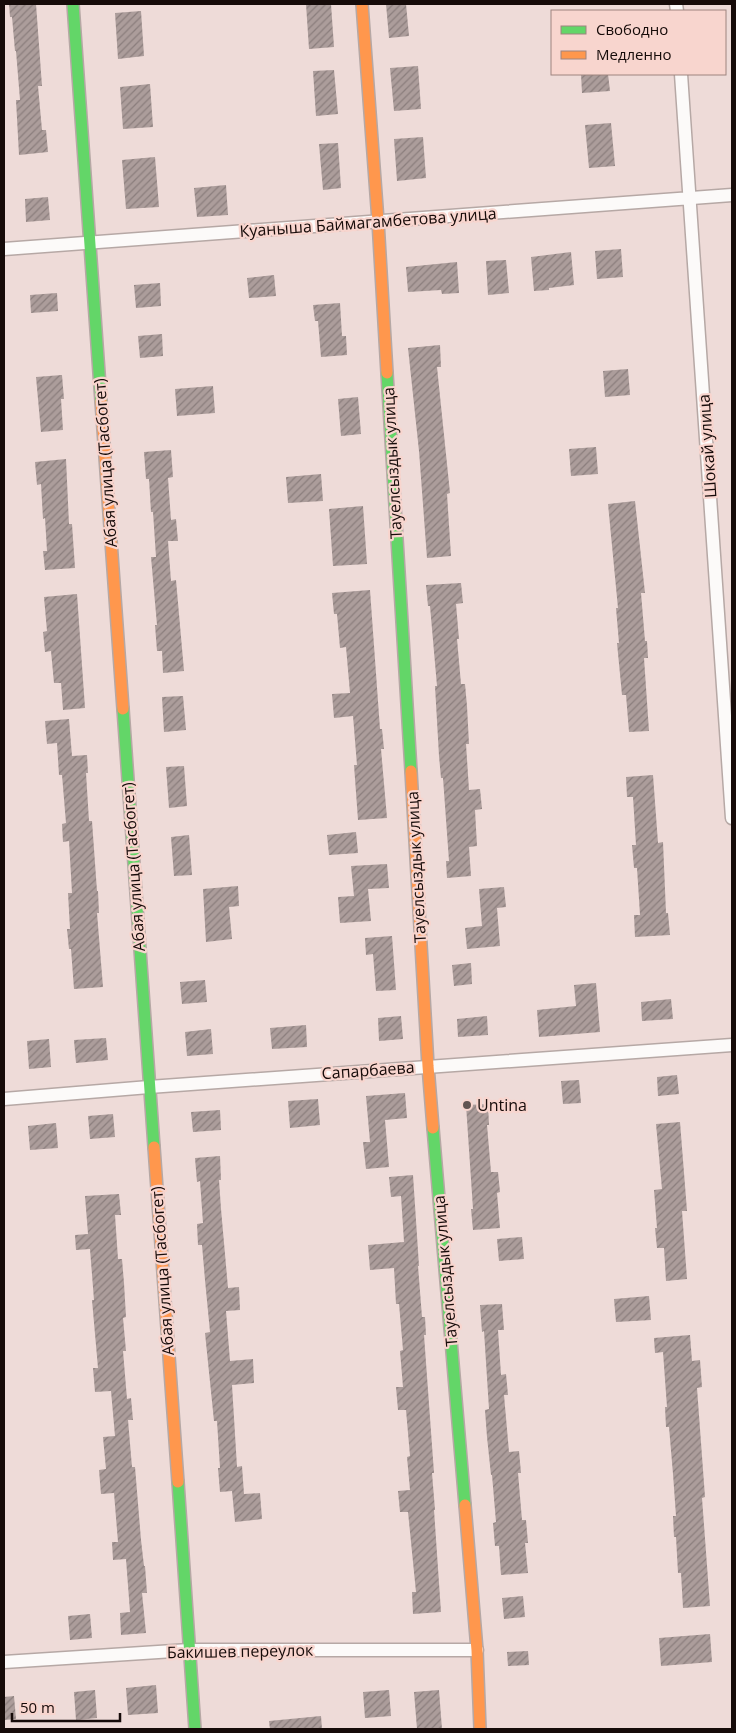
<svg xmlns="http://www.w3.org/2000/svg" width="736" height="1733" font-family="'Open Sans',sans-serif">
<defs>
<pattern id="building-hatch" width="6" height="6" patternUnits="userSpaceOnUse" patternTransform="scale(1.25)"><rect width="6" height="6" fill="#ac9d9b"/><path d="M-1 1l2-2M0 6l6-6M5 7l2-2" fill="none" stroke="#8b7e7d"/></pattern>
</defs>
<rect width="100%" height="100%" fill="#eedbd8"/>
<path fill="url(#building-hatch)" d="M9 4H36L42 86H38L42 130H46L48 152 19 155 16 100H20L16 51H15L12 17H10Z
M306 4H331L334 47 309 49Z
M386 4H406L409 36 389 38Z
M141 11 144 56 118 59 115 13Z
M418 66 421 109 394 111 390 68Z
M334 70 338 114 316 116 313 71Z
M581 74H608L610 91 582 93Z
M150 84 153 127 123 129 120 87Z
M611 123 615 166 589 168 585 125Z
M423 137 426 178 397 181 394 139Z
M338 143 341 188 323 190 319 144Z
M155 157 159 207 126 209 122 160Z
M226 185 228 215 197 217 194 188Z
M48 197 50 220 26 222 25 199Z
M621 249 623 277 597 279 595 251Z
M571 252 574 285 549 288V290L534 291 531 257Z
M506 260 509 293 488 295 486 261Z
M457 262 459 293 442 294 441 290 408 292 406 267Z
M274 275 276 296 249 298 247 278Z
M160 283 161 306 136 308 134 285Z
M57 293 58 311 31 313 30 295Z
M340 303 342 336H346L347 355 321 357 318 321H315L313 305Z
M162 334 163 356 140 358 138 336Z
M440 345 441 367H437L450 493 447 494 451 556 427 558 419 451 408 348Z
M628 369 630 395 605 397 603 371Z
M62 375 64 399H61L63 430 41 432 36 377Z
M213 386 215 413 177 416 175 389Z
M358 397 361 434 341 436 338 399Z
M596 447 598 474 571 476 569 449Z
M171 450 173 477 168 478 171 520 176 519 178 541H168L171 581 176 580 184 671 163 673 162 651H157L155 625H157L151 557H156L153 512H151L149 479H146L144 452Z
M66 459 69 524H72L75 568 45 570 43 551H47L45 518 43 519 41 484 37 485 35 462Z
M321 474 323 501 288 503 286 477Z
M635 501 645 593H641L645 641H647L648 658H644L649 731 629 732 626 695H622L617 643H619L616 608H618L608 504Z
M363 506 367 564 333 566 329 509Z
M461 583 463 603 456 604 459 639H457L461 684H465L467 706 469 744H466L469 790 480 789 482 809 475 810 477 846 469 847 471 876 447 878 446 861H449L443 778H441L439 756 435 686H437L430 606H428L426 585Z
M370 590 380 729H382L384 749H381L387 818 358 820 354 765H357L353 716 334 718 332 694 350 693 346 647 340 648 337 614H334L332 593Z
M77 594 85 708 63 710 61 683H54L51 651 45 652 43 632 47 631 44 597Z
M183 696 186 730 164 732 162 697Z
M69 719 72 756 87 755 88 773H86L89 821H92L97 891H98L99 913H97L103 987 74 989 71 949H69L67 929H70L68 893H72L69 841 63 842 62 824 66 823 62 775H59L57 743 47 744 45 721Z
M184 766 187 806 169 808 166 767Z
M653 775 658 843 663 842 666 913H668L670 935 635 937 634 915H640L637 868H634L632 845H636L633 797H627L626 777Z
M356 832 358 853 329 855 327 835Z
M189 835 192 875 174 876 171 837Z
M387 864 389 888 368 889 371 921 340 923 338 897 354 896 351 866Z
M238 886 239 906 229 907 232 939 206 942 203 889Z
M504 887 506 907 497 908 500 946 467 949 465 928 482 926 479 889Z
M392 936 396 990 376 991 373 954 366 955 365 938Z
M471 963 472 984 454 986 452 965Z
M205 980 207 1002 182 1004 180 982Z
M596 983 600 1032 539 1037 537 1010 576 1006 574 985Z
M671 999 673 1019 642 1021 641 1002Z
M401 1016 403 1039 379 1041 378 1018Z
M487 1016 488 1035 458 1037 457 1019Z
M306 1025 307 1047 272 1049 270 1028Z
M211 1029 213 1054 187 1056 185 1032Z
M106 1038 108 1060 76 1063 74 1040Z
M49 1039 51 1067 29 1069 27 1041Z
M677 1075 679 1094 658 1096 657 1077Z
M579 1080 581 1103 563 1104 561 1081Z
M405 1093 407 1118 385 1120 389 1167 366 1169 363 1142H370L366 1096Z
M318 1099 320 1125 290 1128 288 1101Z
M488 1104 489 1125H487L491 1172H498L500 1192 497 1193 500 1228 473 1230 471 1209H473L466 1105Z
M220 1110 221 1130 193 1132 191 1112Z
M113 1114 115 1137 90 1139 88 1116Z
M680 1122 687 1211H682L687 1279 666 1281 664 1248H657L655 1228H657L654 1190 662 1189 656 1124Z
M56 1123 58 1148 30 1150 28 1126Z
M220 1156 221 1180H219L221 1209 228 1288 239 1287 240 1310 226 1311 230 1361 253 1359 254 1383 232 1385 237 1467 242 1466 244 1494 260 1493 262 1519 235 1522 232 1491 220 1492 218 1468H220L217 1421H214L205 1333 210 1332 205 1280 202 1245H198L197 1224 203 1223 200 1181 197 1182 195 1158Z
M413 1175 419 1266H418L422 1317H425L426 1335H424L434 1473H432L435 1510H434L441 1612 413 1614 412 1592H416L408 1512H400L398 1491 410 1490 407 1457 410 1456 406 1410H398L396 1387H403L400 1351 403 1350 399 1304H396L394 1268 370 1270 368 1245 404 1242 401 1196 391 1197 389 1177Z
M119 1194 121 1215H115L118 1259H122L124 1283 126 1317 123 1318 126 1351H123L127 1399 131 1398 133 1420H128L132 1467H135L141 1540 144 1566H145L147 1593H142L146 1633 121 1635 120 1613 130 1612 126 1559 113 1560 112 1542H118L114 1493 101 1494 99 1470 106 1469 103 1437 115 1436 111 1391 95 1392 93 1368H98L92 1300H94L90 1249 76 1250 75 1235 88 1234 85 1196Z
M522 1237 524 1259 499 1261 497 1239Z
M649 1296 651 1320 616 1322 614 1299Z
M502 1304 504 1330H498L501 1375 506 1374 508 1395H504L509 1452 519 1451 521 1473H518L522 1520H526L528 1543H525L528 1573 501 1575 499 1546H495L493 1523 496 1522 492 1475H491L487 1437 485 1410 489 1409 484 1331 482 1332 480 1305Z
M690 1335 692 1361 700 1360 702 1387 697 1388 705 1497 702 1498 710 1606 683 1608 681 1573H678L676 1537H674L673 1516H676L673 1474 669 1427H666L665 1407H667L663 1352 655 1353 654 1338Z
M523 1596 525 1617 504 1619 502 1598Z
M90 1614 92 1638 70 1640 68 1616Z
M710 1634 712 1662 661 1666 659 1638Z
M528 1651 529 1665 508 1666 507 1652Z
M156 1685 158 1713 128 1715 126 1688Z
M95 1690 97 1718 76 1720 74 1692Z
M389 1690 391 1716 365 1718 363 1692Z
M439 1690 442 1729H417L414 1692Z
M14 1696 16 1719 4 1720V1697Z
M321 1716 322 1729H270L269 1721Z"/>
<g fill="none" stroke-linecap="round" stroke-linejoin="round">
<g stroke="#b6a8a5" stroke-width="15">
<path id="street" d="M676 4 677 11
M681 74 732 818
M4 249 732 195
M4 1099 149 1087 732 1045
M4 1662 189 1650H477"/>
</g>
<g stroke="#b6a8a5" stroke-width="14">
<path id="fast" d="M73 4 101 401
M387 373 411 771
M123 709 154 1147
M433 1128 465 1505
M178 1482 195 1729"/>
</g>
<g stroke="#b6a8a5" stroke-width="14">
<path id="slow" d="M362 4 378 221 387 373
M101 401 123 709
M411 771 428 1066 433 1128
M154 1147 178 1482
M465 1505 477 1650 480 1729"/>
</g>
<use href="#street" stroke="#fcfaf9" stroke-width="12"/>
<use href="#fast" stroke="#63d668" stroke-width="11"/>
<use href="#slow" stroke="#ff974d" stroke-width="11"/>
</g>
<circle fill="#625451" stroke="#f8d5ce" stroke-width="2" cx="467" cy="1105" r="5"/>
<g text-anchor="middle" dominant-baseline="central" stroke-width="4.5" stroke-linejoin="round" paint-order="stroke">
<g font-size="16" fill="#160b09" stroke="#f8d5ce">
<text transform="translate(368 222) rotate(-4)">Куаныша Баймагамбетова улица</text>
<text transform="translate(707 446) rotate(-94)">Шокай улица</text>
<text transform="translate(105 463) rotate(-94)">Абая улица (Тасбогет)</text>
<text transform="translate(392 463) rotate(-93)">Тауелсыздык улица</text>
<text transform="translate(133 867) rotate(-94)">Абая улица (Тасбогет)</text>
<text transform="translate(416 867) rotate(-93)">Тауелсыздык улица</text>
<text transform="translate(368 1070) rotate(-4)">Сапарбаева</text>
<text transform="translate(162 1271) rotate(-94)">Абая улица (Тасбогет)</text>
<text transform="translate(445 1271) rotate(-95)">Тауелсыздык улица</text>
<text transform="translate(240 1651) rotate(-1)">Бакишев переулок</text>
</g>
<g font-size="16" fill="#160b09" stroke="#f8d5ce" text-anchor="start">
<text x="477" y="1105">Untina</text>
</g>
</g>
<rect width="736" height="1733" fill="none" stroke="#160b09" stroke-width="10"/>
<rect x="551" y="10" width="175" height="65" fill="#f8d5ce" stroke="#9e847f"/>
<rect x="561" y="26" width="25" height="8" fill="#63d668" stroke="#9e847f"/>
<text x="596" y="35" font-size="15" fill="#160b09">Свободно</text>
<rect x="561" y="51" width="25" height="8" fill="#ff974d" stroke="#9e847f"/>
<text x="596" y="60" font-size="15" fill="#160b09">Медленно</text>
<path d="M12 1713v8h108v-8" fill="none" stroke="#160b09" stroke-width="2.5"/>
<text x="20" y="1713" font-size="15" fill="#160b09" stroke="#f8d5ce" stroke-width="4" paint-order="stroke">50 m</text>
</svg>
